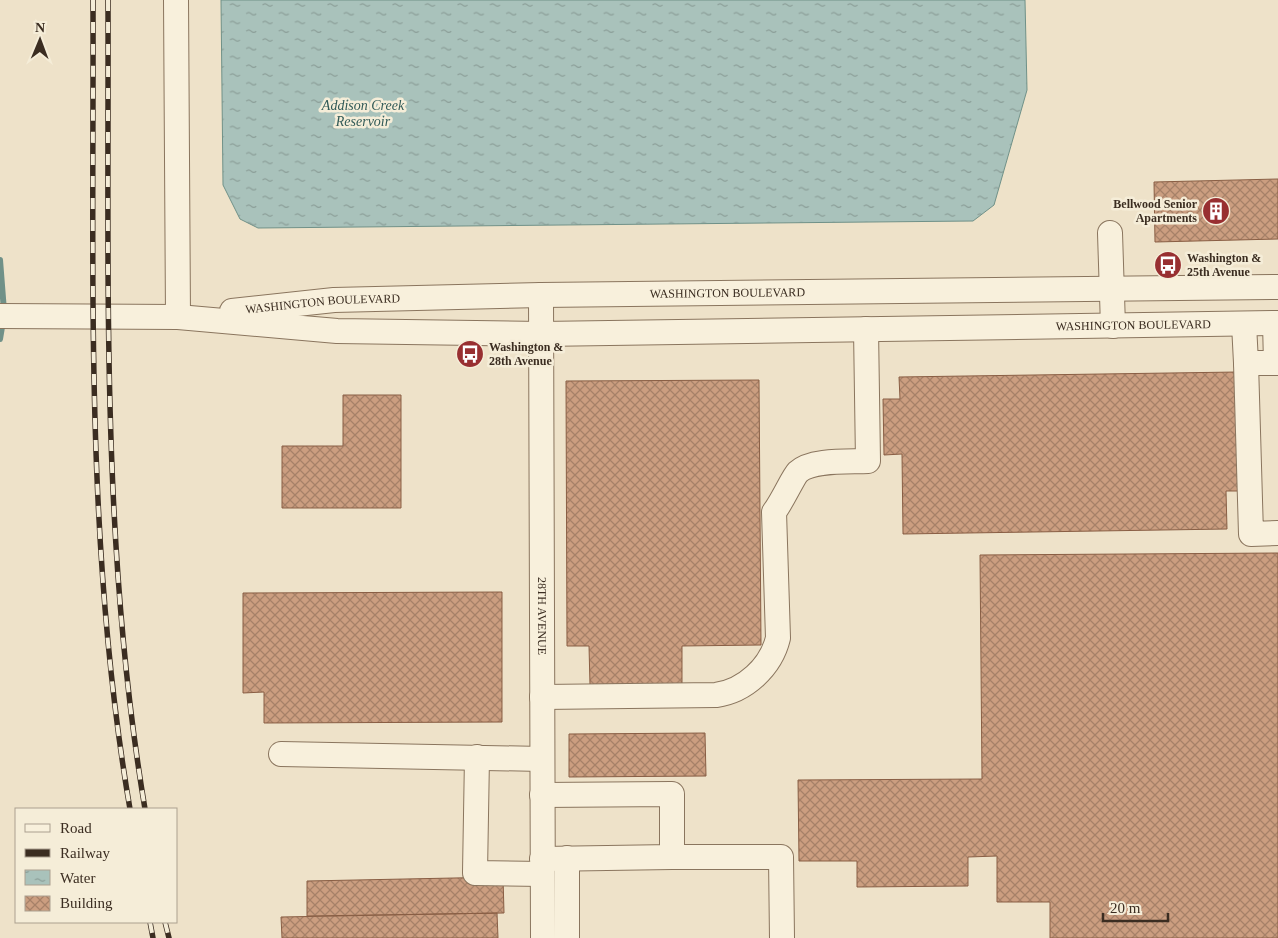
<svg xmlns="http://www.w3.org/2000/svg" width="1278" height="938" font-family="Georgia,serif">
<defs>
<pattern id="water-ripples" width="26" height="14" patternUnits="userSpaceOnUse" patternTransform="scale(1.25)"><rect width="26" height="14" fill="#a9c2bb"/><path d="M2 4q2-2 4 0t4 0M15 11q2-2 4 0t4 0" fill="none" stroke="#8b9e98"/></pattern>
<pattern id="building-cross-hatch" width="8" height="8" patternUnits="userSpaceOnUse" patternTransform="scale(1.25)"><rect width="8" height="8" fill="#cb9e80"/><path d="M0 0l8 8M0 8l8-8" fill="none" stroke="#a68168"/></pattern>
</defs>
<rect width="100%" height="100%" fill="#eee2c9"/>
<path fill="url(#water-ripples)" stroke="#709188" d="M221 0H1025L1027 90 994 205 973 221 258 228 240 219 223 185Z"/>
<g fill="none" stroke-linecap="round" stroke-linejoin="round">
<path stroke="#709188" stroke-width="6" d="M0 260 4 311
M0 339 3 321"/>
</g>
<path fill="url(#building-cross-hatch)" stroke="#895e44" d="M1278 179V239L1155 242 1154 182Z
M1237 372 1239 491H1226L1227 529 903 534 902 454 884 455 883 399H900L899 377Z
M759 380 761 645 682 646V685H590L589 646H567L566 381Z
M343 395H401V508H282V446H343Z
M1278 553V938H1050V902H997V856L968 857V886L857 887V861H799L798 780 982 779 980 555Z
M502 592V722L264 723V692L243 693V593Z
M705 733 706 776 569 777V734Z
M503 877 504 913 307 916V881Z
M497 913 498 938H282L281 917Z"/>
<g fill="none" stroke-linecap="round" stroke-linejoin="round">
<g stroke="#8a755e" stroke-width="26">
<g id="minor">
<path d="M176 0 178 317"/>
<path d="M1110 233 1113 326"/>
<path id="s1" d="M541 295 543 938"/>
<path id="s2" d="M232 311 334 300 541 295 1278 287"/>
<path id="s3" d="M0 316 178 317 337 331 541 334 1278 323"/>
<path d="M1275 323 1276 363"/>
<path d="M1244 324 1246 363H1278"/>
<path d="M1246 363 1251 534 1278 533"/>
<path d="M542 697 716 695C745 691 771 667 778 638L774 512C782 502 793 477 798 472 812 459 850 462 868 461L866 329"/>
<path d="M281 754 542 759"/>
<path d="M477 757 475 873 542 874"/>
<path d="M542 795 672 794V857L542 859"/>
<path d="M672 857H781L782 938"/>
<path d="M567 938V858"/>
</g>
</g>
<use href="#minor" stroke="#f8f0dc" stroke-width="24"/>
<g stroke="#3b2d21" stroke-width="5.5">
<path id="rail" d="M93 0C94 269 84 543 130 809
M108 0C109 270 100 542 145 809
M150 922 153 938
M165 922 169 938"/>
</g>
<use href="#rail" stroke="#f5edd8" stroke-width="4" stroke-dasharray="11" stroke-linecap="butt"/>
</g>
<defs>
<g id="building-disc" transform="scale(1.4375)"><circle r="9.5" fill="#982f31" stroke="#f5edd8"/><path d="M-4-6H4V6H1V3H-1V6H-4ZM-2.5-4.3h1.7v1.8h-1.7ZM.8-4.3h1.7v1.8H.8ZM-2.5-1h1.7V.8h-1.7ZM.8-1h1.7V.8H.8Z" fill="#fff"/></g>
<g id="bus-disc" transform="scale(1.4375)"><circle r="9.5" fill="#982f31" stroke="#f5edd8"/><path d="M-5-6H5V4H4V6H2V4H-2V6H-4V4H-5ZM-3.5-4V0h7V-4ZM-3.5 1.2v1.5H-2V1.2ZM2 1.2v1.5H3.5V1.2Z" fill="#fff"/></g>
</defs>
<g fill-rule="evenodd">
<use href="#building-disc" x="1216" y="211"/>
<use href="#bus-disc" x="1168" y="265"/>
<use href="#bus-disc" x="470" y="354"/>
</g>
<g text-anchor="middle" dominant-baseline="central" stroke-width="5" stroke-linejoin="round" paint-order="stroke">
<g font-size="12" font-weight="bold" fill="#3b2d21" stroke="#f5edd8" text-anchor="start">
<text x="1197" y="204" text-anchor="end">Bellwood Senior<tspan x="1197" dy="14">Apartments</tspan></text>
<text x="1187" y="258">Washington &amp;<tspan x="1187" dy="14">25th Avenue</tspan></text>
<text x="489" y="347">Washington &amp;<tspan x="489" dy="14">28th Avenue</tspan></text>
</g>
<g font-size="12" fill="#3b2d21" stroke="#f5edd8">
<text stroke="none"><textPath href="#s2" startOffset="496">WASHINGTON BOULEVARD</textPath></text>
<text stroke="none"><textPath href="#s2" startOffset="91">WASHINGTON BOULEVARD</textPath></text>
<text stroke="none"><textPath href="#s3" startOffset="1134">WASHINGTON BOULEVARD</textPath></text>
<text stroke="none"><textPath href="#s1" startOffset="321">28TH AVENUE</textPath></text>
</g>
<g font-size="14" font-style="italic" fill="#315a57" stroke="#f5edd8">
<text x="363" y="105">Addison Creek<tspan x="363" dy="16">Reservoir</tspan></text>
</g>
</g>
<rect x="15" y="808" width="162" height="115" fill="#f5edd8" stroke="#aba08f"/>
<rect x="25" y="824" width="25" height="8" fill="#f8f0dc" stroke="#aba08f"/>
<text x="60" y="833" font-size="15" fill="#3b2d21">Road</text>
<rect x="25" y="849" width="25" height="8" fill="#3b2d21" stroke="#aba08f"/>
<text x="60" y="858" font-size="15" fill="#3b2d21">Railway</text>
<rect x="25" y="870" width="25" height="15" fill="url(#water-ripples)" stroke="#aba08f"/>
<text x="60" y="883" font-size="15" fill="#3b2d21">Water</text>
<rect x="25" y="896" width="25" height="15" fill="url(#building-cross-hatch)" stroke="#aba08f"/>
<text x="60" y="908" font-size="15" fill="#3b2d21">Building</text>
<g transform="translate(40 40) rotate(1)" stroke="#f5edd8" stroke-width="4" paint-order="stroke">
<path d="M0-4L9 19L0 12L-9 19Z" fill="#3b2d21"/>
<text y="-8" font-size="14" font-weight="bold" text-anchor="middle" fill="#3b2d21">N</text>
</g>
<path d="M1103 913v8h65v-8" fill="none" stroke="#3b2d21" stroke-width="2.5"/>
<text x="1110" y="913" font-size="15" fill="#3b2d21" stroke="#f5edd8" stroke-width="4" paint-order="stroke">20 m</text>
</svg>
